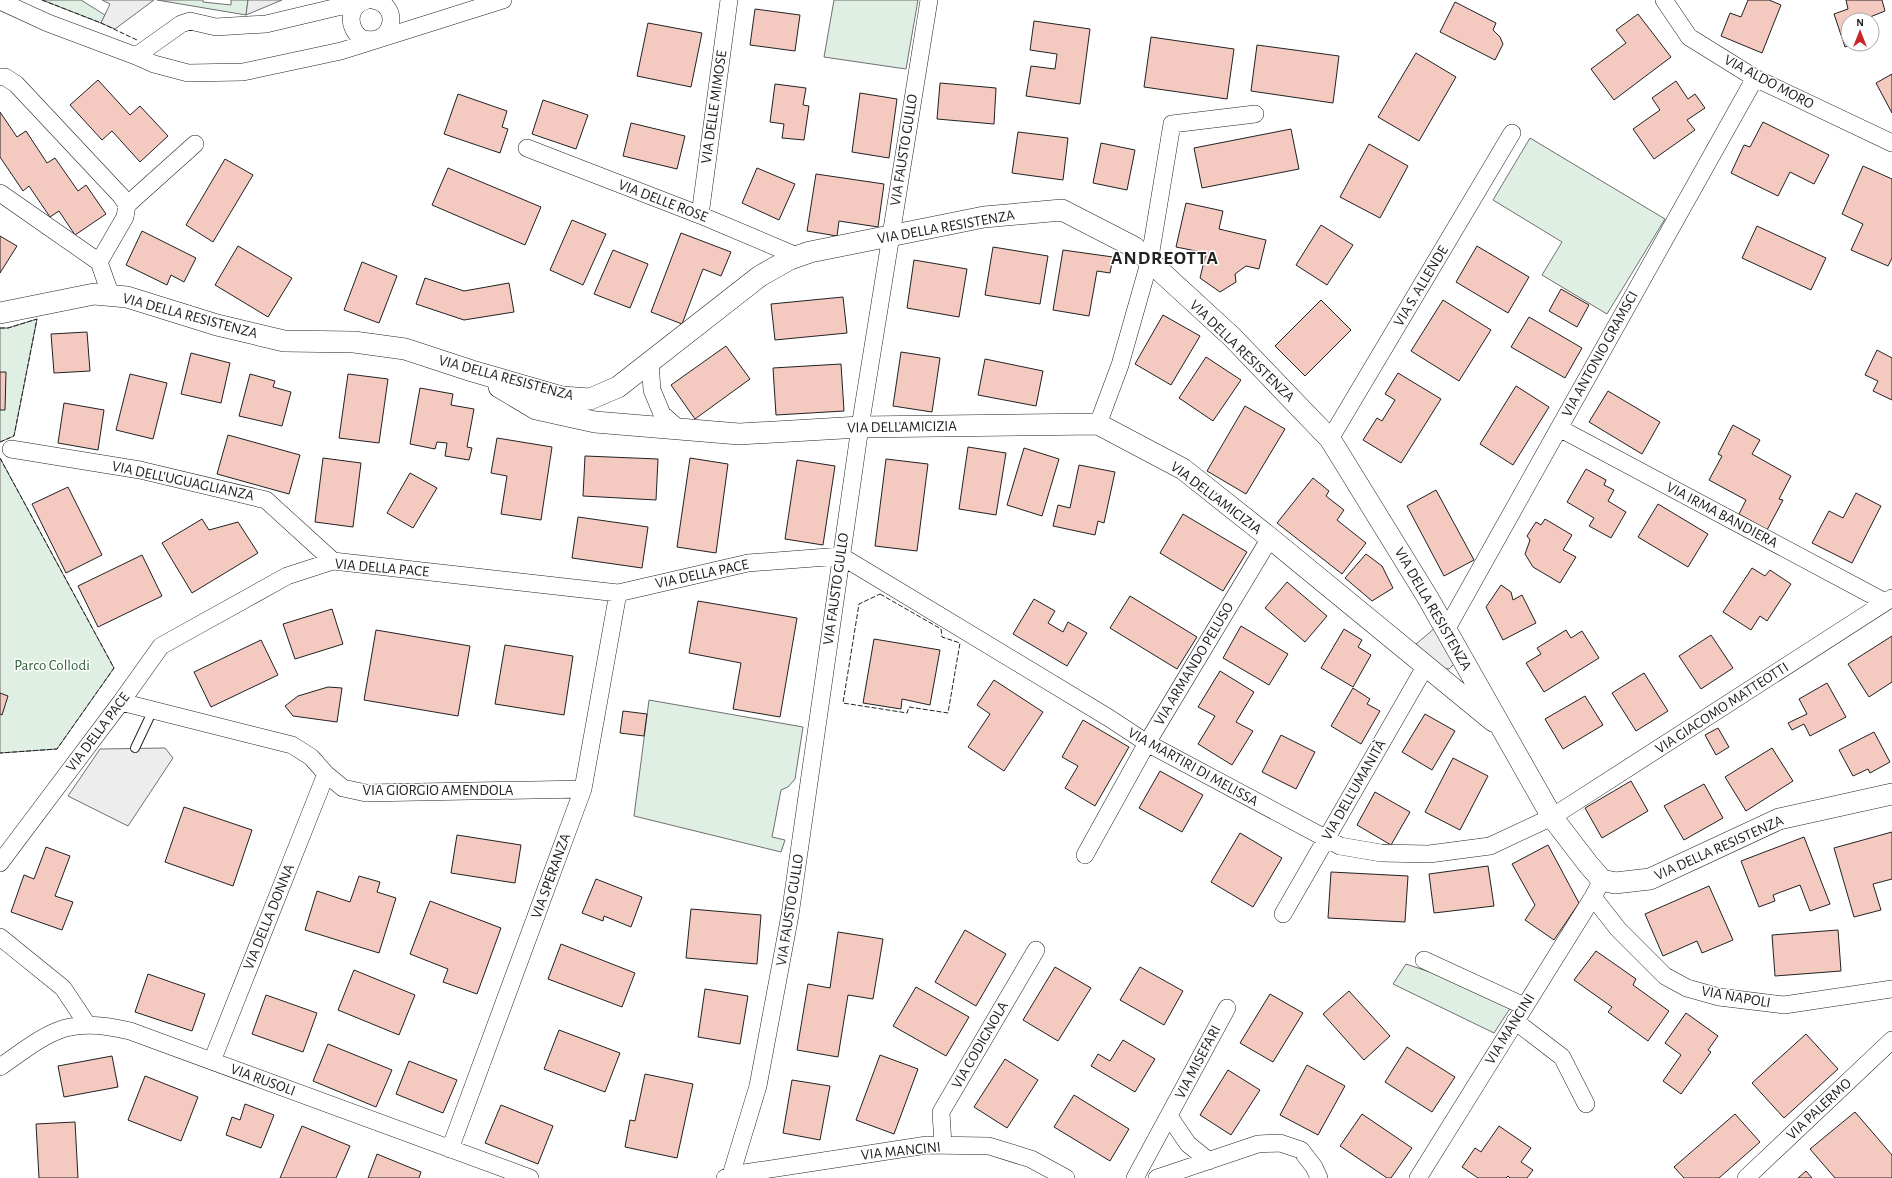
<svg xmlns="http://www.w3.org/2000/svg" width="1892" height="1178" font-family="'Alegreya Sans',sans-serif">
<rect width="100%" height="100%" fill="#fff"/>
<path fill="#e0efe3" stroke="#6f6f6f" d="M42 0H81L105 15 101 23Z
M157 0H203V2L231 5V0H248L246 15Z
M834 0H918L906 69 824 57Z
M1530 138 1665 219 1607 314 1542 275 1562 242 1493 200Z
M37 319 14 436 0 442V328H8Z
M0 458 114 668 57 749 0 753Z
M649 700 803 727 795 779 788 787 781 790 772 837 785 840 781 852 634 816Z
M1406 964 1460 982 1511 1007 1494 1033 1393 984Z"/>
<path fill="#ededed" stroke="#6f6f6f" d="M102 0H154L115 29 101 23 110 4Z
M248 0H282L246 15Z
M1435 628 1454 664 1449 669 1442 668 1416 644Z
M165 748 173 758 128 826 68 796 100 749Z"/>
<path fill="#f3c9c0" stroke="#222" d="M1748 0H1769L1781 5 1762 53 1721 36 1730 13 1741 17Z
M1846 0H1882L1885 11 1870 17 1871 20H1848V44H1854L1845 47 1834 14 1848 9Z
M1455 2 1496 23 1493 30 1500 37 1503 44 1495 60 1440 32Z
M755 9 800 15 795 51 750 45Z
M1638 14 1671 57 1614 100 1591 69 1626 43 1616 30Z
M1034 21 1090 29 1080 104 1026 96 1031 66 1055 69 1057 54 1030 50Z
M648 23 702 33 691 87 637 76Z
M1151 37 1234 49 1227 99 1144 87Z
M1257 45 1339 56 1333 103 1251 91Z
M1416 53 1456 77 1419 141 1378 117Z
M1892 74V113L1876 83Z
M98 80 130 115 140 106 168 136 140 162 112 131 102 140 70 105Z
M1676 81 1688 99 1695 94 1705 108 1687 120 1695 130 1654 159 1633 129 1660 110 1652 98Z
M940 83 996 88 994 124 937 119Z
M775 84 806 88 803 105 809 106 804 140 782 138 784 124 770 122Z
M860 93 897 99 889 158 852 152Z
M458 94 507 111 502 127 508 129 500 153 444 134Z
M543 100 588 115 576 149 532 134Z
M0 112 17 137 26 131 47 163 55 158 78 191 86 185 106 214 75 235 59 211 50 217 29 186 23 191 0 157Z
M1763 122 1829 155 1814 184 1790 172 1778 196 1731 173 1744 145 1750 147Z
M631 123 685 136 677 169 623 156Z
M1291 129 1299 169 1202 188 1194 148Z
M1018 132 1068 138 1063 180 1012 173Z
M1101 143 1135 150 1127 190 1093 183Z
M1369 144 1408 166 1380 218 1340 197Z
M225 159 253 175 213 242 186 225Z
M1863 166 1892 179V258L1888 266 1851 250 1863 224 1842 214Z
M448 168 541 207 525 245 432 205Z
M757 168 795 184 779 220 742 203Z
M816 174 884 184 878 227 839 221 837 236 807 231Z
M1186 203 1223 211 1219 229 1266 240 1259 269 1246 266 1235 274 1236 282 1220 292 1200 278 1206 253 1176 247Z
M572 220 606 234 583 285 550 270Z
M1321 225 1353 245 1327 285 1296 265Z
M1757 226 1826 258 1811 290 1742 258Z
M142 231 196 258 184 282 171 275 167 285 126 265Z
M681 233 731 252 721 276 703 269 682 324 651 312Z
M0 236 17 246 0 273Z
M238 246 292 278 268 317 215 285Z
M1477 246 1529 277 1508 313 1456 282Z
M993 247 1048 256 1040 304 985 295Z
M613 250 648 264 630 308 594 294Z
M1063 250 1113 257 1110 273 1097 271 1089 316 1053 310Z
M914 260 967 269 959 317 907 308Z
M362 262 397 276 379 323 344 310Z
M425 278 464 291 509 283 514 312 464 320 416 304Z
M1561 289 1589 305 1577 327 1549 311Z
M843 297 847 333 775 340 771 304Z
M1321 300 1351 330 1305 376 1275 346Z
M1443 300 1491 330 1459 381 1411 351Z
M1163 315 1200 336 1171 385 1135 364Z
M1529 317 1582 348 1565 378 1511 347Z
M87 332 90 371 54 373 51 334Z
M726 346 750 379 695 419 671 385Z
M1877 350 1892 358V400L1873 391 1878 381 1865 375Z
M901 352 940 358 932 412 893 406Z
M191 353 230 363 221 403 181 394Z
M1206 357 1241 380 1213 421 1179 398Z
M985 359 1043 371 1036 406 978 395Z
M841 364 844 411 776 415 773 368Z
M0 372H6L5 410H0Z
M1398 373 1441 399 1401 463 1363 440 1377 418 1382 421 1395 400 1385 394Z
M130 374 167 383 153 439 116 430Z
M250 374 275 381 273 387 291 392 282 426 239 416Z
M348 374 388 379 379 443 339 438Z
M1516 386 1549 407 1513 465 1480 444Z
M420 388 453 394 451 405 474 409 467 447 472 448 469 460 445 456 447 443 437 442 435 449 410 444Z
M1608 391 1660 422 1642 454 1589 422Z
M64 403 104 410 98 450 58 443Z
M1245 406 1285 429 1246 494 1207 471Z
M1733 425 1760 440 1752 454 1791 476 1779 499 1783 500 1767 530 1739 514 1746 500 1709 480 1722 456 1718 454Z
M228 435 300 455 289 494 217 474Z
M497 438 552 447 541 520 501 514 507 476 491 473Z
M968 447 1006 453 996 515 959 509Z
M1024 448 1059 459 1042 516 1007 505Z
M585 456 658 459 656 500 583 496Z
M323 458 361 463 353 527 315 522Z
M690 458 728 464 716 553 677 547Z
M886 459 928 464 917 551 875 546Z
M797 460 835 466 823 545 785 539Z
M1079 465 1115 472 1104 523 1098 521 1095 535 1053 526 1058 505 1070 508Z
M1586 469 1606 480 1604 485 1614 490 1608 501 1626 512 1611 538 1589 526 1594 518 1567 502Z
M410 473 437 488 413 528 387 513Z
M1313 478 1329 491 1326 496 1344 510 1337 520 1366 543 1342 574 1277 523Z
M68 487 102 555 66 573 32 504Z
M1436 490 1474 560 1444 576 1407 506Z
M1856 493 1881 506 1852 563 1812 543 1829 511 1843 518Z
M1658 504 1708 534 1688 567 1638 537Z
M1183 514 1247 552 1223 591 1160 553Z
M578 517 648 527 642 568 572 558Z
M202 519 209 530 238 522 258 553 192 593 162 543Z
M1545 519 1572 535 1563 550 1576 557 1560 583 1533 567 1525 554 1530 540 1527 536 1536 522 1541 525Z
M1366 554 1382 566 1393 588 1372 601 1345 578Z
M142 555 162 596 98 627 78 586Z
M1752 568 1765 576 1770 570 1791 584 1767 621 1760 616 1751 630 1723 612Z
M1287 582 1327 616 1305 642 1265 608Z
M1501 585 1511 592 1513 600 1522 595 1536 623 1503 640 1486 607Z
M1130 596 1197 637 1177 669 1110 628Z
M1034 599 1055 611 1048 623 1063 632 1068 622 1087 633 1067 666 1013 634Z
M698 601 797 618 780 717 733 709 741 663 689 653Z
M332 609 343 644 295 659 283 624Z
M1241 626 1288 654 1269 685 1223 658Z
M1344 629 1362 640 1358 647 1371 655 1353 687 1321 668Z
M376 630 470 646 458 716 364 700Z
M1566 630 1571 638 1582 631 1599 658 1544 692 1526 663 1541 654 1537 648Z
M1711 635 1733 668 1701 689 1679 656Z
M1892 636V682L1869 697 1848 664Z
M874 639 940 650 930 705 902 699 901 709 863 703Z
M261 640 278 675 211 707 194 672Z
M505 645 573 656 564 715 495 704Z
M1220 671 1254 692 1236 722 1253 731 1232 765 1198 744 1215 716 1198 707Z
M1644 673 1668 711 1636 731 1612 693Z
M994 680 1043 712 1004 771 968 747 990 714 977 705Z
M1827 683 1846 717 1810 736 1804 724 1792 730 1788 723 1807 714 1799 699Z
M328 687 342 688 337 722 293 716 285 706 298 696Z
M1353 688 1370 699 1367 704 1380 711 1361 744 1331 726Z
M0 693 8 696 2 715 0 714Z
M1585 696 1603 725 1563 749 1545 719Z
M623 711 647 714 644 736 620 733Z
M1425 714 1455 731 1432 770 1402 752Z
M1083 720 1129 747 1095 806 1065 788 1078 766 1062 757Z
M1718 728 1729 747 1716 755 1705 735Z
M1874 732 1890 762 1870 773 1868 769 1853 776 1839 750Z
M1281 735 1315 752 1296 789 1262 772Z
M1772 748 1793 781 1746 811 1725 777Z
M1453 758 1488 776 1460 830 1425 812Z
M1160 771 1203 795 1182 832 1139 808Z
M1631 781 1648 811 1602 838 1585 808Z
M1704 784 1723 818 1684 840 1664 806Z
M1375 792 1410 812 1391 845 1357 825Z
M184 807 252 830 233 886 165 862Z
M1892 832V879L1873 884 1881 910 1854 917 1834 848Z
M1240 833 1282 858 1253 907 1211 882Z
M457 835 521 845 515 883 451 873Z
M1804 837 1830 904 1810 911 1800 885 1773 895 1775 901 1759 907 1741 861Z
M1548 845 1579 903 1554 940 1525 920 1535 905 1512 864Z
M46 847 70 856 55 896 73 902 62 930 11 912 24 875 34 879Z
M1488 866 1494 906 1434 913 1429 874Z
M1331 872 1408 876 1405 922 1328 918Z
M359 876 380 882 377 892 396 898 379 953 305 930 317 891 350 902Z
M596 879 642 897 631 927 604 916 603 921 582 913Z
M1709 886 1733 940 1702 953 1697 941 1663 956 1645 914Z
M430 901 501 928 477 994 443 982 448 969 410 954Z
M691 909 761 915 757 964 686 958Z
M965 930 1006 954 976 1006 935 982Z
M1838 930 1841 971 1775 976 1772 935Z
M838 932 883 939 873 999 848 995 838 1057 797 1050 808 984 830 988Z
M561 944 635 973 622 1007 548 979Z
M1596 951 1636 979 1633 985 1669 1011 1648 1041 1608 1012 1612 1007 1574 980Z
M1055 967 1091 988 1058 1041 1023 1020Z
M1140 967 1183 991 1164 1025 1120 1000Z
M354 970 415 995 399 1035 338 1010Z
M148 974 205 994 192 1031 135 1012Z
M916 987 969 1017 946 1056 893 1026Z
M705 989 748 996 740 1044 698 1037Z
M1349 991 1390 1036 1364 1060 1323 1014Z
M1270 994 1303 1013 1273 1062 1240 1043Z
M266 995 317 1013 303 1052 252 1034Z
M1686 1013 1718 1036 1708 1050 1711 1052 1681 1094 1663 1081 1681 1055 1665 1043Z
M559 1030 620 1053 605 1092 544 1069Z
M1806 1034 1838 1069 1784 1118 1752 1083Z
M1123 1040 1155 1059 1135 1092 1091 1066 1098 1054 1110 1061Z
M328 1044 392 1070 376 1107 313 1081Z
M1407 1047 1455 1077 1432 1112 1385 1082Z
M880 1055 918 1069 894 1134 856 1120Z
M112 1056 118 1087 64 1097 58 1066Z
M1005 1059 1038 1080 1007 1128 974 1107Z
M409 1061 457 1080 443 1113 396 1094Z
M1307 1065 1345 1086 1318 1135 1280 1115Z
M1228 1070 1260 1090 1231 1135 1200 1115Z
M645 1074 693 1084 677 1158 625 1147 630 1120 635 1121Z
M145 1076 198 1097 181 1141 128 1120Z
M792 1080 830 1086 820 1140 783 1133Z
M1074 1095 1129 1129 1110 1161 1054 1127Z
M245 1104 274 1115 261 1148 226 1135 232 1117 240 1120Z
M501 1105 553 1126 538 1164 485 1143Z
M1855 1112 1892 1155V1178H1835L1810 1149Z
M1362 1114 1412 1148 1391 1178H1387L1340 1146Z
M1735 1114 1760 1142 1719 1178H1684L1674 1167Z
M75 1122 78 1178H39L36 1124Z
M302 1126 350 1146 336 1178H280Z
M1499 1126 1531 1148 1521 1162 1533 1170 1527 1178H1510L1508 1176 1506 1178H1478L1462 1167 1475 1148 1481 1152Z
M377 1154 421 1172 419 1178H368Z
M1806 1171 1812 1178H1798Z"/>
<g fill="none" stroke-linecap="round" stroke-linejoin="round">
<g stroke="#222" stroke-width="10">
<path id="service" d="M135 748 153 710"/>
</g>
<g stroke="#222" stroke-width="18">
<path id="minor" d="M367 0 266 24 216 27 190 21 181 24 136 56 154 64 188 73 243 72 341 51 503 0
M367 0C347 6 347 27 361 38 393 49 403 5 373 0
M1664 0 1689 37 1755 78 1892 143
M0 1 48 23 136 56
M0 77H5L16 84 121 196 127 205 125 217 99 262 111 296
M527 148 700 215 797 256
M0 193 99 262
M127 205 195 144
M700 215 729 0
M650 362 652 390 662 414 679 429
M1098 424 1120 365 1149 263 1172 124 1255 114
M1559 428 1885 602
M1330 439 1512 133
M11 449 140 470 266 500 333 561
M841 556 1109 718 1147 743 1340 846 1381 853 1429 854 1490 846 1552 817 1892 598
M1446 630 1755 78
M121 702 292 745 311 757 326 774 343 788 366 793 583 789
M1085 855 1147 743 1270 538
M0 863 121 702 161 646 287 576 333 561 618 593 748 563 841 556
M1593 897 1618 929 1665 976 1687 988 1719 997 1784 1005 1892 989
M1283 914 1425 667
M0 937 63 988 87 1024
M1424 960 1524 1006
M1515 1021 1562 1057 1586 1104
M212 1061 326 774
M0 1067C50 1032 67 1015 130 1031L530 1178
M1169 1116 1188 1144 1209 1161
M943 1145 941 1112 1036 950
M450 1149 583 789 618 593
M731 1175 758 1086 790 915 860 427 929 0
M725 1178 731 1175 927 1145 989 1146 1031 1159 1066 1178
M1135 1178 1227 1008
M1157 1178 1258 1144 1280 1143 1301 1150 1314 1167 1319 1178
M1418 1178 1593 897 1602 880
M1746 1178 1892 1040"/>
</g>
<g stroke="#222" stroke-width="22">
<path id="tertiary" d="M0 313 94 294 127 297 217 325 284 341 354 342 405 349 472 371 562 397 590 399 618 387 760 276 790 259 810 252 984 217 1062 210 1134 247 1232 337 1330 439 1428 598 1552 817 1588 864 1602 880 1615 883 1650 879 1779 819 1892 794
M499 387 536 409 595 422 739 434 860 427 1098 424 1183 469 1270 538 1493 721"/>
</g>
<use href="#service" stroke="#fff" stroke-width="8"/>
<use href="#minor" stroke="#fff" stroke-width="17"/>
<use href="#tertiary" stroke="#fff" stroke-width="21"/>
<path stroke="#222" stroke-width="1" stroke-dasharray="5 2" stroke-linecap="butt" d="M42 0 101 23 137 40
M0 328H8L37 319 14 436 0 442
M0 458 114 668 57 749 0 753
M880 594 941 629 942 637 960 643 948 713 909 707 907 713 843 703 859 604Z"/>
</g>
<g text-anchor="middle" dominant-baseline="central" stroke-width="3" stroke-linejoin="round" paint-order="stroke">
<g font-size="15" fill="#222" stroke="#fff">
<text transform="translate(1769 82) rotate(28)">VIA ALDO MORO</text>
<text transform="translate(714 107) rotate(-82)">VIA DELLE MIMOSE</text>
<text transform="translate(904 150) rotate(-81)">VIA FAUSTO GULLO</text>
<text transform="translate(663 201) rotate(21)">VIA DELLE ROSE</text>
<text transform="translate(946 227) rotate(-10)">VIA DELLA RESISTENZA</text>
<text transform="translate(1421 286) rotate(-59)">VIA S. ALLENDE</text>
<text transform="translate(190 316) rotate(15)">VIA DELLA RESISTENZA</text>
<text transform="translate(1242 351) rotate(44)">VIA DELLA RESISTENZA</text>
<text transform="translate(1600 354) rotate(-61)">VIA ANTONIO GRAMSCI</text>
<text transform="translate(506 378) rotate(15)">VIA DELLA RESISTENZA</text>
<text transform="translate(902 427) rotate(-1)">VIA DELL'AMICIZIA</text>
<text transform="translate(183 481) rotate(12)">VIA DELL'UGUAGLIANZA</text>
<text transform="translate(1216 498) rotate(37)">VIA DELL'AMICIZIA</text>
<text transform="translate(1722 515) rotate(28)">VIA IRMA BANDIERA</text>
<text transform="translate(382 568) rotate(5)">VIA DELLA PACE</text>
<text transform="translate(702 574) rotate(-12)">VIA DELLA PACE</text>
<text transform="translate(836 589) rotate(-82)">VIA FAUSTO GULLO</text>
<text transform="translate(1433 609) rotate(60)">VIA DELLA RESISTENZA</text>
<text transform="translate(1194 664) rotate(-59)">VIA ARMANDO PELUSO</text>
<text transform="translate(1722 708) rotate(-33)">VIA GIACOMO MATTEOTTI</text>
<text transform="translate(98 732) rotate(-53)">VIA DELLA PACE</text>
<text transform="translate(1193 767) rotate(29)">VIA MARTIRI DI MELISSA</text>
<text x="438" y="790">VIA GIORGIO AMENDOLA</text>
<text transform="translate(1354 790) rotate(-60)">VIA DELL'UMANITÀ</text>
<text transform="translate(1719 848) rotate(-24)">VIA DELLA RESISTENZA</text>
<text transform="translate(551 876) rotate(-70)">VIA SPERANZA</text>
<text transform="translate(790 910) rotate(-81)">VIA FAUSTO GULLO</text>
<text transform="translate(269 917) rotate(-68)">VIA DELLA DONNA</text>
<text transform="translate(1736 997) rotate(10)">VIA NAPOLI</text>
<text transform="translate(1510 1029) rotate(-58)">VIA MANCINI</text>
<text transform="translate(980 1045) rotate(-60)">VIA CODIGNOLA</text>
<text transform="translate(1198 1062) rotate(-62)">VIA MISEFARI</text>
<text transform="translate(263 1080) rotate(20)">VIA RUSOLI</text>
<text transform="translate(1819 1109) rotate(-43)">VIA PALERMO</text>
<text transform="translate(901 1151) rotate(-6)">VIA MANCINI</text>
</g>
<g font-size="15" fill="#2f5e38" stroke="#fff">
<text x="52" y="665">Parco Collodi</text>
</g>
<g font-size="19" font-weight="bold" letter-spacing="1" fill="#222" stroke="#fff">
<text x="1165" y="258">ANDREOTTA</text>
</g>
</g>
<g transform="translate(1860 32)"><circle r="19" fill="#ffffff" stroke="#a7a7a7"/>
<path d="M0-3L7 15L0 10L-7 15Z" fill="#c62828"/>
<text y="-6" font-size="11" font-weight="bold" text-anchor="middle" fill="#222222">N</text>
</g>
</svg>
